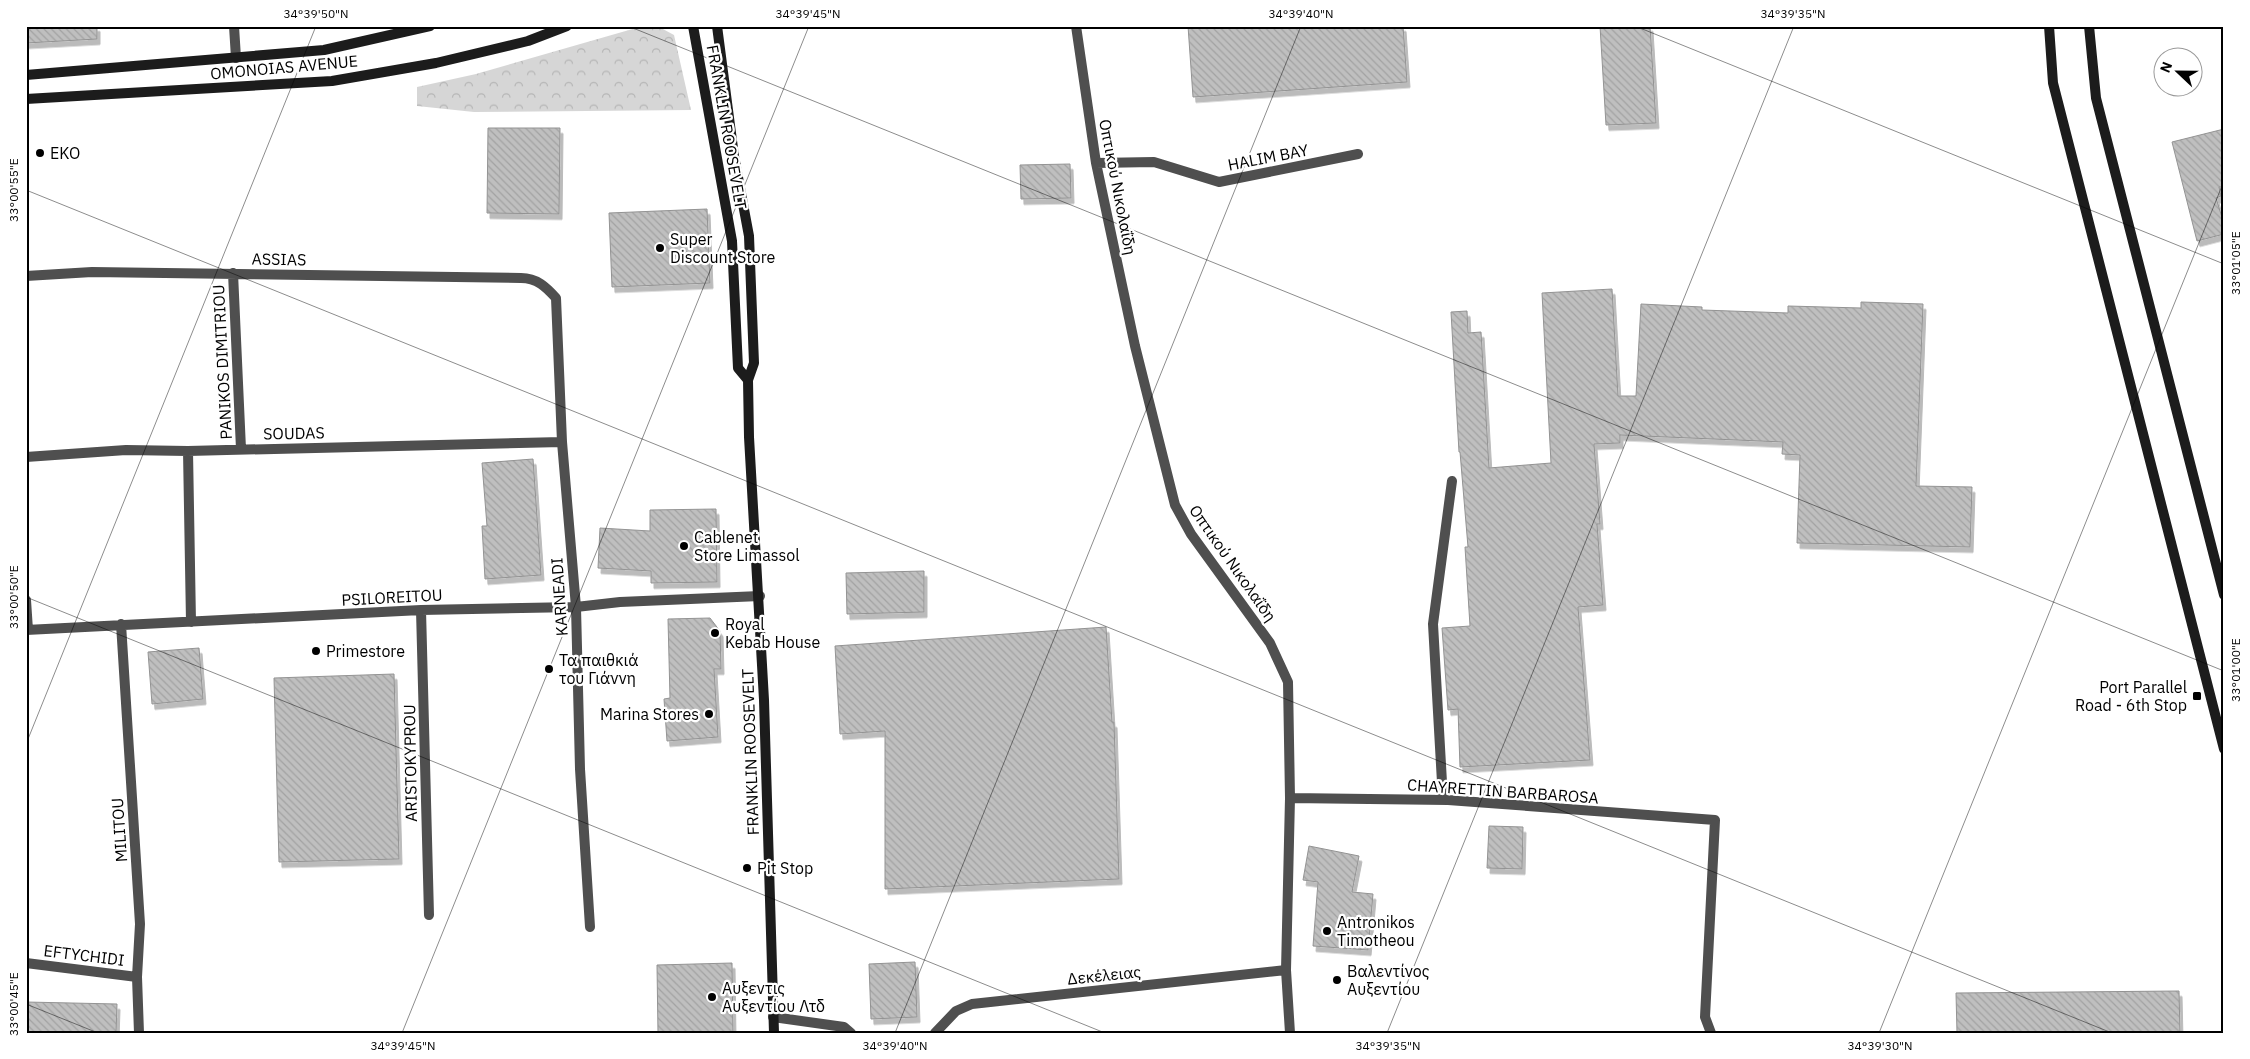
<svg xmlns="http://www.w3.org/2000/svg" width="2250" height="1059" font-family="'IBM Plex Sans',sans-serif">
<defs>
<pattern id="park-crowns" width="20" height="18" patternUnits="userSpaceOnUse" patternTransform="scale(1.25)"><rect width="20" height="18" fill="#d6d6d6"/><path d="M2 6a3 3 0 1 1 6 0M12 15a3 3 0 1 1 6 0" fill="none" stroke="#b6b6b6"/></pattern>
<pattern id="building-back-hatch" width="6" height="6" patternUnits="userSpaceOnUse" patternTransform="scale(1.25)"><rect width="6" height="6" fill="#bfbfbf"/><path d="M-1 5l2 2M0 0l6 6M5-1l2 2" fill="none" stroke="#a2a2a2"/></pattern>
<filter id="shadow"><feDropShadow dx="3" dy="5.5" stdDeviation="0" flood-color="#0004"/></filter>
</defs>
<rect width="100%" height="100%" fill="#fff"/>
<path fill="url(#park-crowns)" d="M643 26 661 28 674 35 691 110 474 112 417 106V87L476 74Z"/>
<path fill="url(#building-back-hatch)" stroke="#939393" filter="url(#shadow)" d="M26 26H97V39L26 43Z
M1188 26H1403L1407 82 1193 97Z
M1600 26H1650L1656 123 1606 125Z
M488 128H560L559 214 487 213Z
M2224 129V187H2219L2221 196 2216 198 2224 224V234L2197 241 2172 142Z
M1070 164 1071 198 1021 199 1020 165Z
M707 209 710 283 612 287 609 213Z
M1612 289 1618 396H1636L1641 304 1702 307V310L1788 313V306L1861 308V302L1923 304 1916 486 1972 487 1970 547 1797 543 1800 455 1782 454 1783 442 1620 435V443L1594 444 1600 524H1597L1603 605 1578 607 1590 760 1460 767 1458 709 1448 710 1442 628 1470 626 1465 547H1468L1460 452H1459L1451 312 1467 311 1468 333 1481 332 1489 468 1551 463 1542 293Z
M533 459 541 575 485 579 482 526H487L482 463Z
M716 509 717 582 651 583V571L598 568 600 528 650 531V510Z
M924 571V612L847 614 846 573Z
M710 618 720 631 721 669H714L718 737 667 741 664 699 670 698 668 619Z
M1106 627 1112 722H1114L1119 879 885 889V731L840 734 835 646Z
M199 648 203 699 152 704 148 652Z
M394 674 399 859 279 862 274 678Z
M1489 826 1523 827 1522 869 1487 868Z
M1309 846 1359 856 1352 892 1373 894 1368 950 1313 946 1318 882 1303 880Z
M915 962 917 1017 871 1019 869 964Z
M732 963 733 1033H658L657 965Z
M2179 991 2180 1033H1957L1956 993Z
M26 1002 117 1004 116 1033H26Z"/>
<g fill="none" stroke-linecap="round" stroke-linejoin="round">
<path stroke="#4f4f4f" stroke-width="10" d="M234 26 236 58
M1076 26 1096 163 1135 346 1175 505 1191 534 1270 643 1288 682 1290 798 1286 970 1290 1033
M1096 163 1154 162 1219 182 1358 154
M233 273 241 449
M26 276 92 272 521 278C537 278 546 287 556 298L562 442 576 607 580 769 590 927
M188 451 191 622
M26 457 126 450 188 451 562 442
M26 600 28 630
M421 610 429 915
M121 624 140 924 137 977 139 1033
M26 630 421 610 576 607 620 602 760 596
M1290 798 1448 800 1715 820 1705 1017 1711 1033
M1443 800 1433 624 1452 481
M26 963 137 977
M773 1017 844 1027 851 1033
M935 1033 956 1011 972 1004 1286 970"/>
<path stroke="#1c1c1c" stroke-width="10" d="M693 26 732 241 738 368 748 380
M717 26 734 156 749 236 754 363 748 380 749 437 764 700 774 1033
M2049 26 2053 83 2224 749
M2089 26 2096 98 2224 595
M26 75 324 50 430 26
M26 99 332 81 436 63 528 41 567 26"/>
</g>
<path fill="none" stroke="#000" stroke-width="1" stroke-opacity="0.45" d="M628 26 2224 671M1635 26 2224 264M26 190 2112 1033M26 597 1105 1033M26 744 316 26M26 1004 98 1033M402 1033 809 26M895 1033 1301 26M1387 1033 1794 26M1879 1033 2224 181"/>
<g fill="#000" stroke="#fff" stroke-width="2">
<circle cx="40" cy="153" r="5"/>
<circle cx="660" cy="248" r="5"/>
<circle cx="684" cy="546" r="5"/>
<circle cx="715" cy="633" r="5"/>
<circle cx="316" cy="651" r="5"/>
<circle cx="549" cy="669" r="5"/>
<rect x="2192" y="691" width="10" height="10" rx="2.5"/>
<circle cx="709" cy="714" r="5"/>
<circle cx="747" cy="868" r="5"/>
<circle cx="1327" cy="931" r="5"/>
<circle cx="1337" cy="980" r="5"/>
<circle cx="712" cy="997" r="5"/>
</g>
<g text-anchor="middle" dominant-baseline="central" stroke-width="4.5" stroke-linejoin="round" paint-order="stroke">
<g font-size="16" fill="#000" stroke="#fff">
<text transform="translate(284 67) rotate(-5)">OMONOIAS AVENUE</text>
<text transform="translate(727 127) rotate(80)">FRANKLIN ROOSEVELT</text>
<text transform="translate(1268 157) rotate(-11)">HALIM BAY</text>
<text transform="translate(1118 187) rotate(79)">Οπτικού Νικολαΐδη</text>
<text transform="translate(279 259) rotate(1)">ASSIAS</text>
<text transform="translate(222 362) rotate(-93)">PANIKOS DIMITRIOU</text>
<text transform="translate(294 433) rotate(-1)">SOUDAS</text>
<text transform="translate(1233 563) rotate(55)">Οπτικού Νικολαΐδη</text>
<text transform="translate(392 597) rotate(-3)">PSILOREITOU</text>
<text transform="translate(559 597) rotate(-94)">KARNEADI</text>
<text transform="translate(750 752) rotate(-92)">FRANKLIN ROOSEVELT</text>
<text transform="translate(410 763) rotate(-91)">ARISTOKYPROU</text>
<text transform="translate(1503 791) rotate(4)">CHAYRETTIN BARBAROSA</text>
<text transform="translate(119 830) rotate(-94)">MILITOU</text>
<text transform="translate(84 955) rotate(7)">EFTYCHIDI</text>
<text transform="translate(1104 975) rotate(-6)">Δεκέλειας</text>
</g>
<g font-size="16" fill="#000" stroke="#fff" text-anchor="start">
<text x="50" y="153">EKO</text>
<text x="670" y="239">Super<tspan x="670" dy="18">Discount Store</tspan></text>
<text x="694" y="537">Cablenet<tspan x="694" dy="18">Store Limassol</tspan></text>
<text x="725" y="624">Royal<tspan x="725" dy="18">Kebab House</tspan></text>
<text x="326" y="651">Primestore</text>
<text x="559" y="660">Τα παιθκιά<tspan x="559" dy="18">του Γιάννη</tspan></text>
<text x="2187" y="687" text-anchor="end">Port Parallel<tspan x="2187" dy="18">Road - 6th Stop</tspan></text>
<text x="699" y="714" text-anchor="end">Marina Stores</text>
<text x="757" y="868">Pit Stop</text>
<text x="1337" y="922">Antronikos<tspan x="1337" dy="18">Timotheou</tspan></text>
<text x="1347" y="971">Βαλεντίνος<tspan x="1347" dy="18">Αυξεντίου</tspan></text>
<text x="722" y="988">Αυξεντις<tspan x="722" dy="18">Αυξεντίου Λτδ</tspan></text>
</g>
</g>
<rect width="2250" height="1059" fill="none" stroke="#ffffff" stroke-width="55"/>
<g transform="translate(2178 72) rotate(292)"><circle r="24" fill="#ffffff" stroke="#999999"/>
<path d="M0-4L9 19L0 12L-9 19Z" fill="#000000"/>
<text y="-8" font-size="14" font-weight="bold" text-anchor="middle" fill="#000000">N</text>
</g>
<rect x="28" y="28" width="2194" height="1004" fill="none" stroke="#000" stroke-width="2"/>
<g font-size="12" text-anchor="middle" fill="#000">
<text x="316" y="18">34°39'50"N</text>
<text x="808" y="18">34°39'45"N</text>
<text x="1301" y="18">34°39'40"N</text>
<text x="1793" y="18">34°39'35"N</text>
<text transform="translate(14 190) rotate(-90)" y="4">33°00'55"E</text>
<text transform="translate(2236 263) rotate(-90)" y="4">33°01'05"E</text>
<text transform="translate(14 597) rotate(-90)" y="4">33°00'50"E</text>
<text transform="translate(2236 670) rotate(-90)" y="4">33°01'00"E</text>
<text transform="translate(14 1004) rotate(-90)" y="4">33°00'45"E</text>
<text x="403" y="1050">34°39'45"N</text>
<text x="895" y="1050">34°39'40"N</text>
<text x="1388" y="1050">34°39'35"N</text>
<text x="1880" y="1050">34°39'30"N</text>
</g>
</svg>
